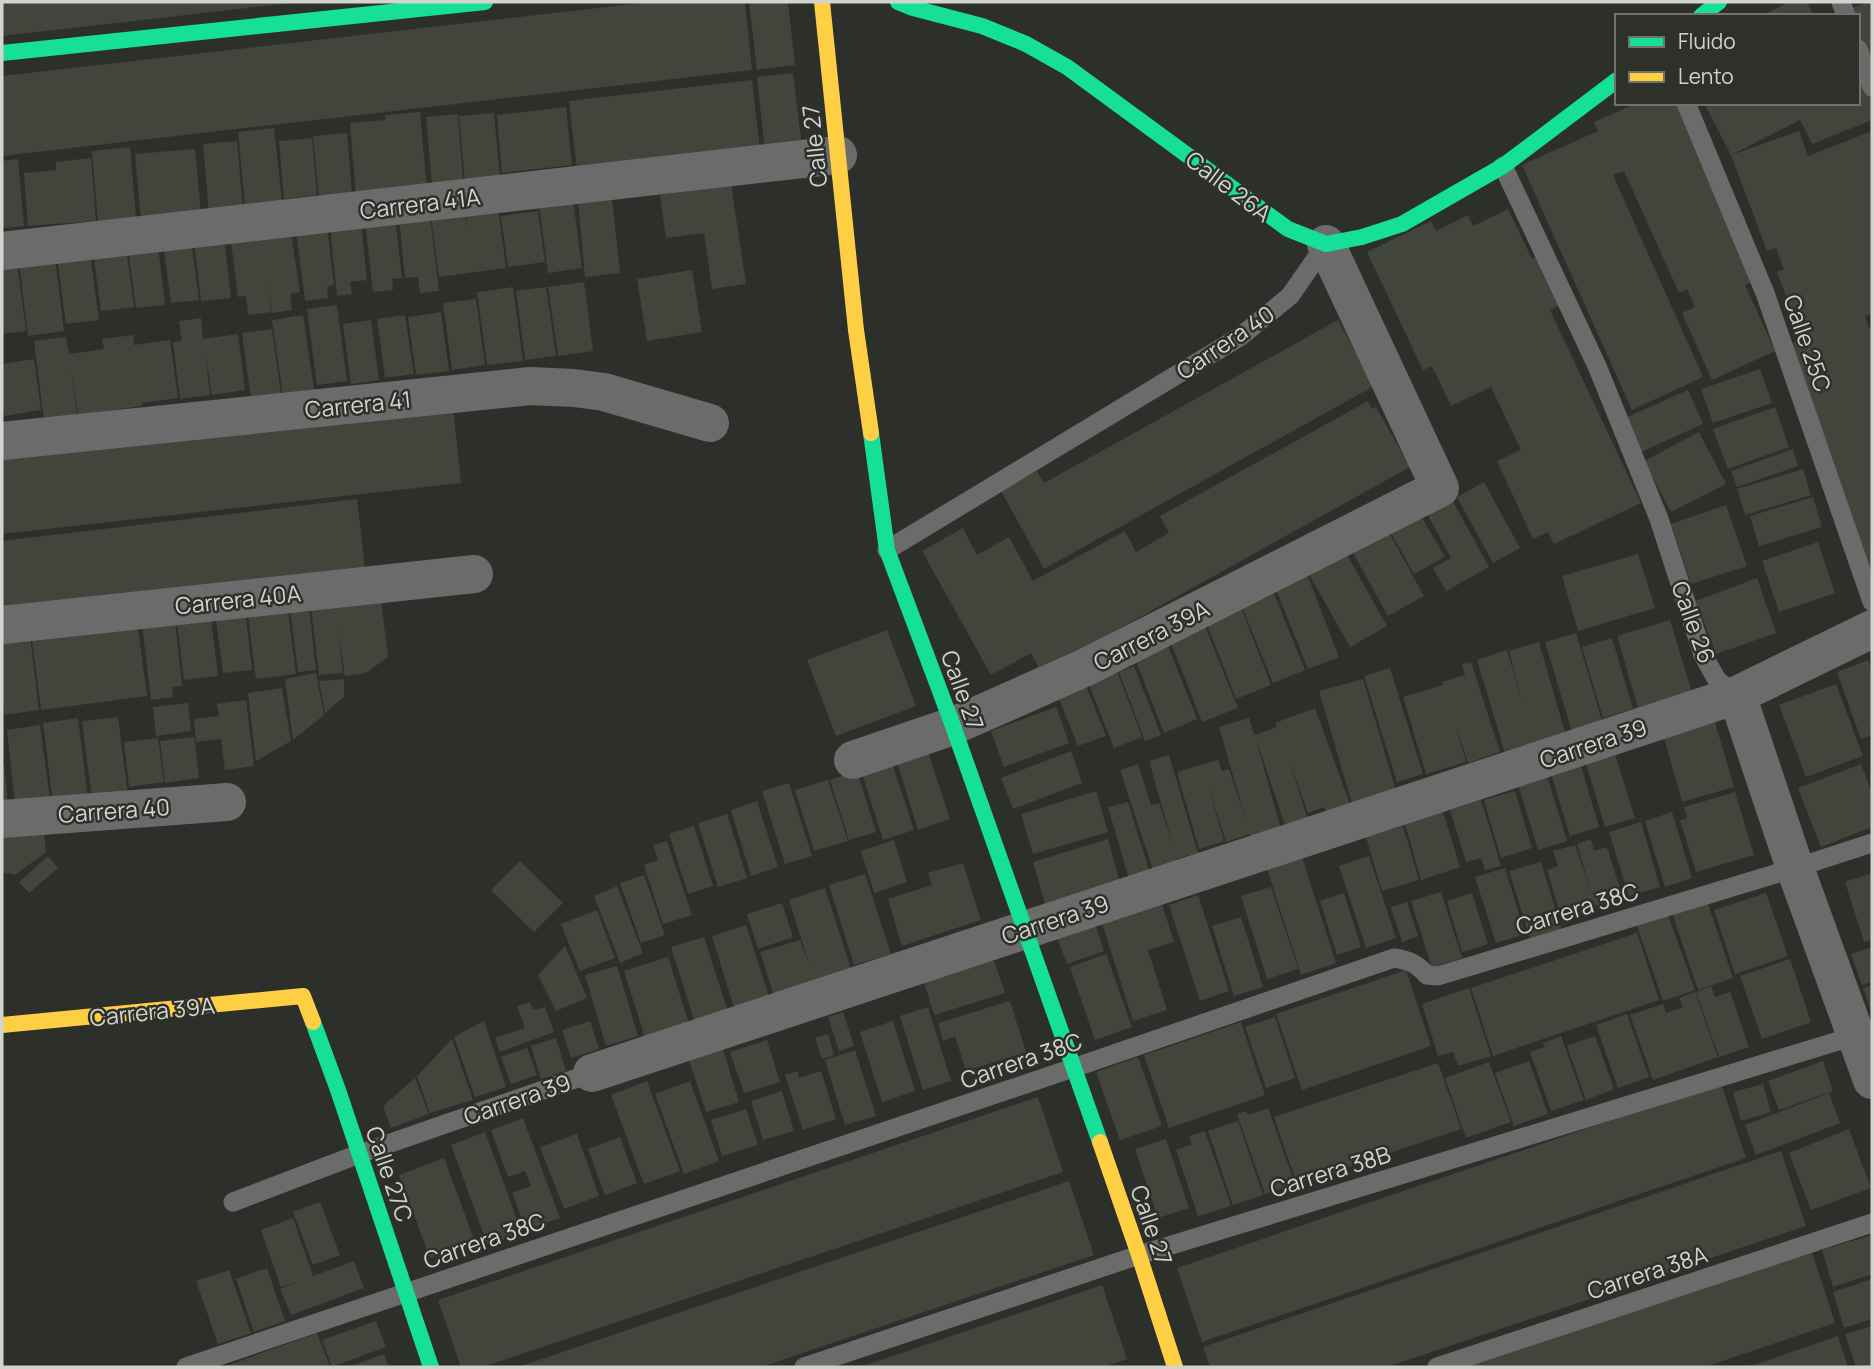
<svg xmlns="http://www.w3.org/2000/svg" width="1874" height="1369" font-family="Manrope,sans-serif">
<rect width="100%" height="100%" fill="#2d2f2b"/>
<path fill="#42453c" d="M2 2H291V3L2 36Z
M650 2H745L752 70 2 156V76Z
M749 2H788L795 65 757 70Z
M1789 2H1807L1814 16H1761Z
M1866 2H1872V63L1858 32V16H1851L1848 10Z
M1858 68 1872 100V120L1812 144 1800 120 1731 155 1799 131 1808 156 1872 131V314L1865 316 1869 328 1872 326V567L1870 568 1788 345 1802 339 1777 272 1784 269 1776 248 1767 251 1731 155 1704 103H1858Z
M793 73 802 147 765 151 757 77Z
M752 80 761 159 578 179 569 101Z
M1637 103H1676L1756 281 1745 285 1775 351 1712 380 1682 313 1695 307 1687 289 1679 293 1624 171 1613 175 1703 377 1632 410 1522 165 1598 131 1594 122Z
M566 107 572 165 502 173 497 115Z
M420 112 427 191 356 197 350 123 385 120V115Z
M494 113 500 178 465 181 459 116Z
M458 114 463 181 432 184 426 117Z
M274 128 282 201 245 205 238 132Z
M347 133 352 194 319 198 313 136Z
M312 138 317 195 284 199 279 141Z
M237 141 243 209 209 213 203 144Z
M130 147 136 218 98 222 92 151Z
M195 149 201 214 141 219 135 154Z
M91 158 96 221 28 226 24 173 56 170V162Z
M18 159 24 226 2 228V161Z
M731 184 746 284 712 289 704 233 666 238 660 195Z
M612 198 620 273 585 277 578 201Z
M573 199 582 268 548 273 539 203Z
M498 207 506 268 439 277 431 215 465 211 467 228 466 211Z
M1508 209 1532 259 1539 256 1562 304 1550 310 1641 503 1554 544 1548 532 1533 539 1497 461 1521 450 1491 387 1451 406 1432 366 1423 370 1367 252 1431 221 1436 231 1468 215 1473 226Z
M538 211 545 262 508 267 501 216Z
M430 215 439 291 420 293 418 277 405 278 399 219Z
M395 217 402 278 392 279 393 290 373 292 365 221Z
M361 224 367 280 350 282 352 294 337 296 330 227Z
M290 226 300 292 290 294 292 310 272 313 268 281 271 312 248 315 246 296 238 297 230 234Z
M327 226 334 285 327 287 328 298 305 301 296 230Z
M223 229 231 298 201 301 193 234Z
M191 240 199 300 171 303 163 243Z
M158 246 165 305 136 308 128 249Z
M126 248 134 307 101 311 93 252Z
M90 253 99 320 66 324 57 258Z
M55 257 64 331 28 336 19 262Z
M17 263 26 331 2 334V264Z
M692 270 702 332 647 341 637 279Z
M584 282 593 351 558 356 548 287Z
M513 287 523 361 487 365 477 292Z
M546 287 556 356 525 360 516 291Z
M476 299 485 365 452 370 443 303Z
M337 305 347 381 317 385 307 309Z
M441 312 449 371 416 375 408 317Z
M303 315 314 390 283 395 272 320Z
M405 315 414 374 385 378 377 319Z
M201 318 203 339 238 334 245 390 212 395 205 350 210 395 180 399 173 342 182 341 179 321Z
M371 320 379 380 351 384 343 324Z
M1338 320 1374 386 1044 569 1001 491 1037 471 1044 483Z
M272 329 281 395 251 399 242 333Z
M133 335 134 345 170 340 178 398 142 403V406L78 415 70 363 77 415 44 420 34 341 66 337 69 354 104 349 102 339Z
M34 359 41 410 4 416 2 397V364Z
M1760 369 1772 403 1713 423 1701 389Z
M1688 390 1703 424 1641 452 1625 418Z
M452 398 461 483 2 534V448Z
M1368 401 1372 409 1376 407 1410 467 1041 672 1031 653 991 675 922 551 963 528 977 555 1009 537 1033 581 1125 531 1136 552 1169 533 1160 516Z
M1775 407 1789 447 1728 469 1713 429Z
M1699 432 1726 484 1671 512 1644 461Z
M1793 449 1798 466 1737 487 1731 471Z
M1803 469 1811 495 1745 515 1737 489Z
M1484 482 1520 548 1493 563 1457 497Z
M1813 497 1822 527 1759 546 1750 516Z
M1451 498 1489 567 1446 591 1433 568 1451 558 1426 512Z
M357 499 365 569 2 612V541Z
M1726 505 1747 566 1691 584 1671 524Z
M1420 514 1445 557 1414 574 1390 531Z
M1388 531 1424 596 1388 616 1352 551Z
M1818 542 1835 593 1779 612 1762 561Z
M1342 546 1387 626 1350 647 1305 567Z
M1638 554 1655 608 1578 631 1562 576Z
M1305 569 1339 657 1308 669 1273 582Z
M1757 578 1776 633 1716 654 1696 601Z
M1270 584 1305 670 1273 683 1238 597Z
M381 600 388 657 366 673 345 676 337 626 343 673 319 675 311 607Z
M1238 600 1271 685 1236 699 1203 614Z
M309 607 316 670 298 672 290 609Z
M288 610 296 674 256 679 248 615Z
M246 617 252 670 223 673 216 620Z
M211 619 218 676 184 680 177 624Z
M1670 620 1693 696 1639 711 1617 636Z
M175 621 182 686 172 687 173 697 151 700 142 624Z
M1204 624 1238 708 1202 722 1169 638Z
M138 628 147 696 41 710 32 640Z
M887 630 916 706 836 736 807 660Z
M1576 633 1603 724 1572 732 1545 642Z
M30 636 39 710 4 715 2 698V639Z
M1165 638 1197 719 1164 733 1132 651Z
M1612 638 1633 709 1603 718 1582 647Z
M1539 642 1566 736 1505 753 1477 660 1507 650 1522 702 1509 651Z
M1868 660 1872 671V735L1861 739 1837 672Z
M1471 662 1500 752 1468 763 1455 723 1466 762 1426 774 1403 697 1443 685 1442 682 1465 675 1462 664Z
M1134 666 1161 735 1145 741 1119 672Z
M1390 668 1423 774 1397 782 1364 676Z
M1116 669 1142 737 1114 748 1087 680Z
M316 673 324 715 293 740 285 679Z
M344 679V697L325 713 319 681Z
M1363 679 1397 794 1353 807 1319 691Z
M1836 684 1863 756 1806 777 1779 705Z
M1086 686 1106 736 1078 746 1055 689Z
M282 688 291 741 256 761 248 693Z
M246 700 254 766 225 770 221 739 196 742 194 719 219 716 217 704Z
M188 703 191 731 156 736 153 707Z
M1056 707 1069 743 1004 767 991 731Z
M1315 708 1351 807 1327 815 1324 807 1308 813 1289 760 1307 817 1285 825 1256 739 1282 833 1253 842 1250 834 1226 842 1207 783 1224 841 1199 849 1177 772 1218 760 1222 771 1229 769 1247 824 1219 727 1249 718 1254 735 1277 727 1275 723Z
M118 717 128 795 92 799 82 721Z
M78 718 88 798 53 803 43 723Z
M1714 719 1734 787 1682 802 1663 734Z
M40 725 50 799 15 803 7 730Z
M194 737 199 778 165 783 160 741Z
M158 738 164 782 129 787 124 742Z
M927 749 950 819 918 830 896 759Z
M1071 751 1082 783 1013 809 1001 778Z
M1614 751 1635 818 1605 827 1585 760Z
M1169 755 1198 853 1177 859 1179 865 1154 873 1120 770 1138 764 1151 805 1159 803 1173 845 1149 761Z
M891 760 914 830 883 840 861 770Z
M4 764 8 803H2V765Z
M1861 764 1872 793V827L1821 847 1798 788Z
M1581 766 1599 827 1570 836 1551 774Z
M1545 769 1567 841 1538 850 1516 778Z
M857 771 876 832 849 840 830 780Z
M828 780 848 841 814 851 795 790Z
M789 783 812 856 785 864 762 791Z
M1096 791 1108 832 1033 854 1021 814Z
M1515 791 1532 848 1501 858 1484 800Z
M1735 792 1754 855 1696 872 1680 820 1687 818 1684 807Z
M1481 800 1501 866 1485 870 1481 858 1466 862 1450 810Z
M757 801 778 867 751 876 731 810Z
M1128 802 1150 873 1129 879 1108 807Z
M1443 812 1460 867 1421 880 1405 824Z
M1672 812 1692 878 1665 887 1645 821Z
M727 814 747 878 718 887 698 823Z
M1641 822 1660 887 1629 896 1609 832Z
M694 826 713 886 688 894 669 834Z
M1403 826 1419 880 1382 891 1366 837Z
M44 831 46 852 15 875 2 872V836Z
M1108 839 1120 883 1045 904 1033 862Z
M1591 839 1594 851 1607 847 1623 898 1595 906 1594 903 1560 913 1547 870 1558 866 1553 851 1575 845 1591 892 1577 844Z
M894 840 907 882 874 893 861 851Z
M667 841 692 915 663 924 644 865 658 860 653 845Z
M1300 851 1336 963 1301 975 1265 862Z
M48 856 58 868 29 893 19 882Z
M1369 856 1396 938 1366 948 1339 866Z
M520 861 563 903 534 932 491 890Z
M1541 862 1562 931 1531 941 1509 871Z
M963 863 981 920 902 946 888 899 932 885 928 873Z
M1505 868 1525 934 1496 943 1475 877Z
M1872 873V939L1864 942 1845 882Z
M865 874 891 954 854 965 829 885Z
M644 875 665 935 641 943 620 883Z
M617 886 643 953 620 963 594 896Z
M1271 887 1298 969 1267 979 1241 896Z
M825 888 851 969 774 996 760 952 800 940 810 967 789 900Z
M1441 892 1462 958 1432 968 1411 901Z
M1344 893 1361 947 1337 955 1320 901Z
M1472 893 1488 944 1462 952 1447 901Z
M1766 893 1788 956 1735 974 1714 910Z
M1198 895 1229 991 1200 1001 1169 905Z
M1160 898 1174 942 1148 950 1167 1010 1133 1021 1100 917Z
M1707 901 1733 978 1698 990 1672 913Z
M1407 902 1418 936 1402 942 1391 907Z
M782 903 793 937 758 949 747 914Z
M597 910 615 958 580 971 561 924Z
M1668 915 1695 990 1663 1001 1637 926Z
M1241 917 1263 987 1234 996 1212 926Z
M1095 923 1104 951 1067 964 1057 938Z
M746 925 770 1000 735 1011 712 936Z
M1637 933 1659 1000 1493 1056 1471 988Z
M704 937 728 1012 695 1023 671 947Z
M565 946 587 998 556 1011 538 975Z
M1872 947V982L1862 985 1851 954Z
M1106 954 1132 1027 1095 1040 1070 967Z
M668 957 690 1027 646 1041 624 971Z
M1790 959 1811 1022 1762 1039 1740 976Z
M994 960 1005 993 934 1015 924 982Z
M617 966 638 1036 606 1046 585 975Z
M1406 970 1431 1046 1302 1090 1276 1014Z
M1872 985V1013L1863 988Z
M1711 986 1715 997 1730 992 1749 1047 1719 1057 1696 992Z
M1469 988 1491 1056 1458 1066 1453 1052 1438 1056 1422 1004Z
M1695 992 1718 1057 1653 1080 1630 1015 1663 1004 1666 1013 1683 1007 1679 998Z
M1010 1001 1026 1052 966 1071 955 1036 943 1041 938 1023Z
M530 1002 533 1010 545 1007 554 1032 500 1052 495 1038 525 1028 517 1006Z
M928 1007 951 1081 923 1090 900 1016Z
M843 1012 854 1046 839 1051 828 1017Z
M1627 1014 1649 1077 1618 1088 1596 1025Z
M1275 1017 1295 1078 1266 1088 1245 1027Z
M484 1021 506 1087 475 1097 454 1037Z
M590 1021 599 1049 571 1058 562 1030Z
M893 1021 915 1091 882 1102 860 1032Z
M1241 1022 1265 1095 1169 1128 1144 1055Z
M828 1034 834 1055 822 1059 815 1038Z
M1561 1036 1584 1100 1551 1111 1530 1052 1545 1047 1543 1043Z
M1595 1036 1614 1089 1586 1100 1567 1046Z
M556 1038 566 1071 541 1079 531 1046Z
M452 1039 473 1100 430 1113 417 1076Z
M767 1040 780 1082 744 1093 730 1052Z
M527 1048 537 1075 511 1084 501 1057Z
M723 1049 739 1102 706 1112 689 1060Z
M855 1050 876 1116 845 1125 825 1060Z
M1138 1057 1162 1126 1120 1140 1096 1072Z
M1529 1061 1548 1114 1514 1126 1495 1073Z
M1823 1061 1833 1091 1779 1110 1768 1081Z
M1489 1062 1511 1122 1466 1138 1445 1078Z
M1438 1063 1461 1129 1297 1184 1274 1117Z
M798 1071 799 1078 821 1071 836 1119 803 1130 785 1075Z
M415 1078 429 1114 391 1128 383 1106Z
M647 1081 680 1171 644 1184 611 1095Z
M690 1081 719 1161 684 1174 655 1094Z
M1721 1083 1746 1158 1202 1342 1177 1268Z
M1763 1084 1771 1112 1741 1121 1733 1092Z
M782 1091 794 1131 763 1140 751 1101Z
M1829 1093 1840 1123 1756 1155 1745 1125Z
M1038 1097 1063 1172 483 1367H461L438 1300Z
M1268 1108 1295 1184 1265 1194 1237 1114 1246 1111 1248 1115Z
M746 1109 758 1145 722 1156 711 1120Z
M523 1118 560 1218 526 1230 512 1193 531 1186 525 1171 508 1177 491 1130Z
M1238 1121 1263 1195 1233 1205 1208 1131Z
M1849 1129 1871 1188 1811 1210 1789 1153Z
M1205 1131 1231 1206 1198 1216 1176 1150 1192 1144 1189 1136Z
M485 1132 522 1233 488 1246 451 1145Z
M577 1134 599 1196 564 1209 540 1147Z
M620 1137 637 1183 605 1195 588 1149Z
M1166 1139 1189 1208 1158 1218 1135 1149Z
M1781 1151 1806 1226 1387 1367H1210L1203 1347Z
M444 1158 475 1242 430 1258 399 1175Z
M1069 1181 1094 1255 960 1300 761 1367H518Z
M320 1202 340 1255 313 1265 293 1212Z
M293 1218 313 1276 354 1261 364 1288 291 1315 280 1289 298 1282 281 1287 261 1230Z
M1872 1235V1274L1833 1287 1822 1250Z
M1811 1249 1835 1323 1705 1367H1463Z
M267 1268 285 1321 254 1332 236 1279Z
M229 1270 251 1333 218 1344 196 1281Z
M1872 1279V1319L1844 1328 1833 1292Z
M1102 1285 1127 1359 1103 1367H860Z
M376 1321 386 1347 332 1367 322 1340Z
M1872 1326V1367H1856L1845 1334Z
M317 1333 330 1367H223Z
M1838 1336 1848 1367H1748Z
M384 1354 389 1367H349Z"/>
<g fill="none" stroke-linecap="round" stroke-linejoin="round">
<path stroke="#6c6b6c" stroke-width="19" d="M1841 2 1846 16
M1858 49 1872 87
M1686 103 1765 293 1872 602
M1503 166 1597 366 1659 519 1703 655 1717 680 1737 695
M887 550 1241 336 1290 296 1326 244
M233 1202 359 1154 592 1073
M186 1367 1073 1068 1394 958C1409 960 1417 964 1427 975L1438 976 1795 868 1872 843
M804 1367 1139 1255 1861 1034
M1437 1367 1872 1223"/>
<path stroke="#6c6b6c" stroke-width="38" d="M2 251 838 155
M2 441 530 386 574 388 604 392 710 423
M2 625 474 574
M1737 695 1795 868 1872 1080
M853 760 953 726 1084 668 1440 488 1326 244
M2 819 227 802
M592 1073 1737 695 1872 629"/>
<path stroke="#16e098" stroke-width="16" d="M898 2 913 8 982 26 1026 44 1067 67 1288 229 1326 244 1362 237 1402 224 1503 166 1617 80
M1701 16 1719 2
M2 53 485 2
M871 433 887 550 953 726 1100 1142
M313 1022 338 1090 431 1367"/>
<path stroke="#ffcf43" stroke-width="16" d="M822 2 856 330 871 433
M2 1025 303 996 313 1022
M1100 1142 1139 1255 1175 1367"/>
</g>
<g text-anchor="middle" dominant-baseline="central" stroke-width="5" stroke-linejoin="round" paint-order="stroke">
<g font-size="23" fill="#d2d4cf" stroke="#2e3129">
<text transform="translate(814 146) rotate(-96)">Calle 27</text>
<text transform="translate(1229 186) rotate(37)">Calle 26A</text>
<text transform="translate(420 203) rotate(-7)">Carrera 41A</text>
<text transform="translate(1225 342) rotate(-34)">Carrera 40</text>
<text transform="translate(1808 343) rotate(71)">Calle 25C</text>
<text transform="translate(358 404) rotate(-6)">Carrera 41</text>
<text transform="translate(238 599) rotate(-6)">Carrera 40A</text>
<text transform="translate(1694 622) rotate(70)">Calle 26</text>
<text transform="translate(1151 635) rotate(-27)">Carrera 39A</text>
<text transform="translate(963 690) rotate(70)">Calle 27</text>
<text transform="translate(1593 743) rotate(-18)">Carrera 39</text>
<text transform="translate(114 810) rotate(-4)">Carrera 40</text>
<text transform="translate(1577 908) rotate(-17)">Carrera 38C</text>
<text transform="translate(1055 919) rotate(-18)">Carrera 39</text>
<text transform="translate(152 1011) rotate(-6)">Carrera 39A</text>
<text transform="translate(1021 1060) rotate(-19)">Carrera 38C</text>
<text transform="translate(517 1099) rotate(-19)">Carrera 39</text>
<text transform="translate(1330 1171) rotate(-17)">Carrera 38B</text>
<text transform="translate(390 1174) rotate(71)">Calle 27C</text>
<text transform="translate(1152 1225) rotate(71)">Calle 27</text>
<text transform="translate(484 1240) rotate(-19)">Carrera 38C</text>
<text transform="translate(1647 1272) rotate(-18)">Carrera 38A</text>
</g>
</g>
<rect width="1874" height="1369" fill="none" stroke="#d2d4cf" stroke-width="7"/>
<rect x="1615" y="14" width="245" height="91" fill="#2e3129" stroke="#70726b" stroke-width="2"/>
<rect x="1629" y="37" width="35" height="10" fill="#16e098" stroke="#70726b" stroke-width="2"/>
<text x="1678" y="49" font-size="21" fill="#d2d4cf">Fluido</text>
<rect x="1629" y="72" width="35" height="10" fill="#ffcf43" stroke="#70726b" stroke-width="2"/>
<text x="1678" y="84" font-size="21" fill="#d2d4cf">Lento</text>
</svg>
